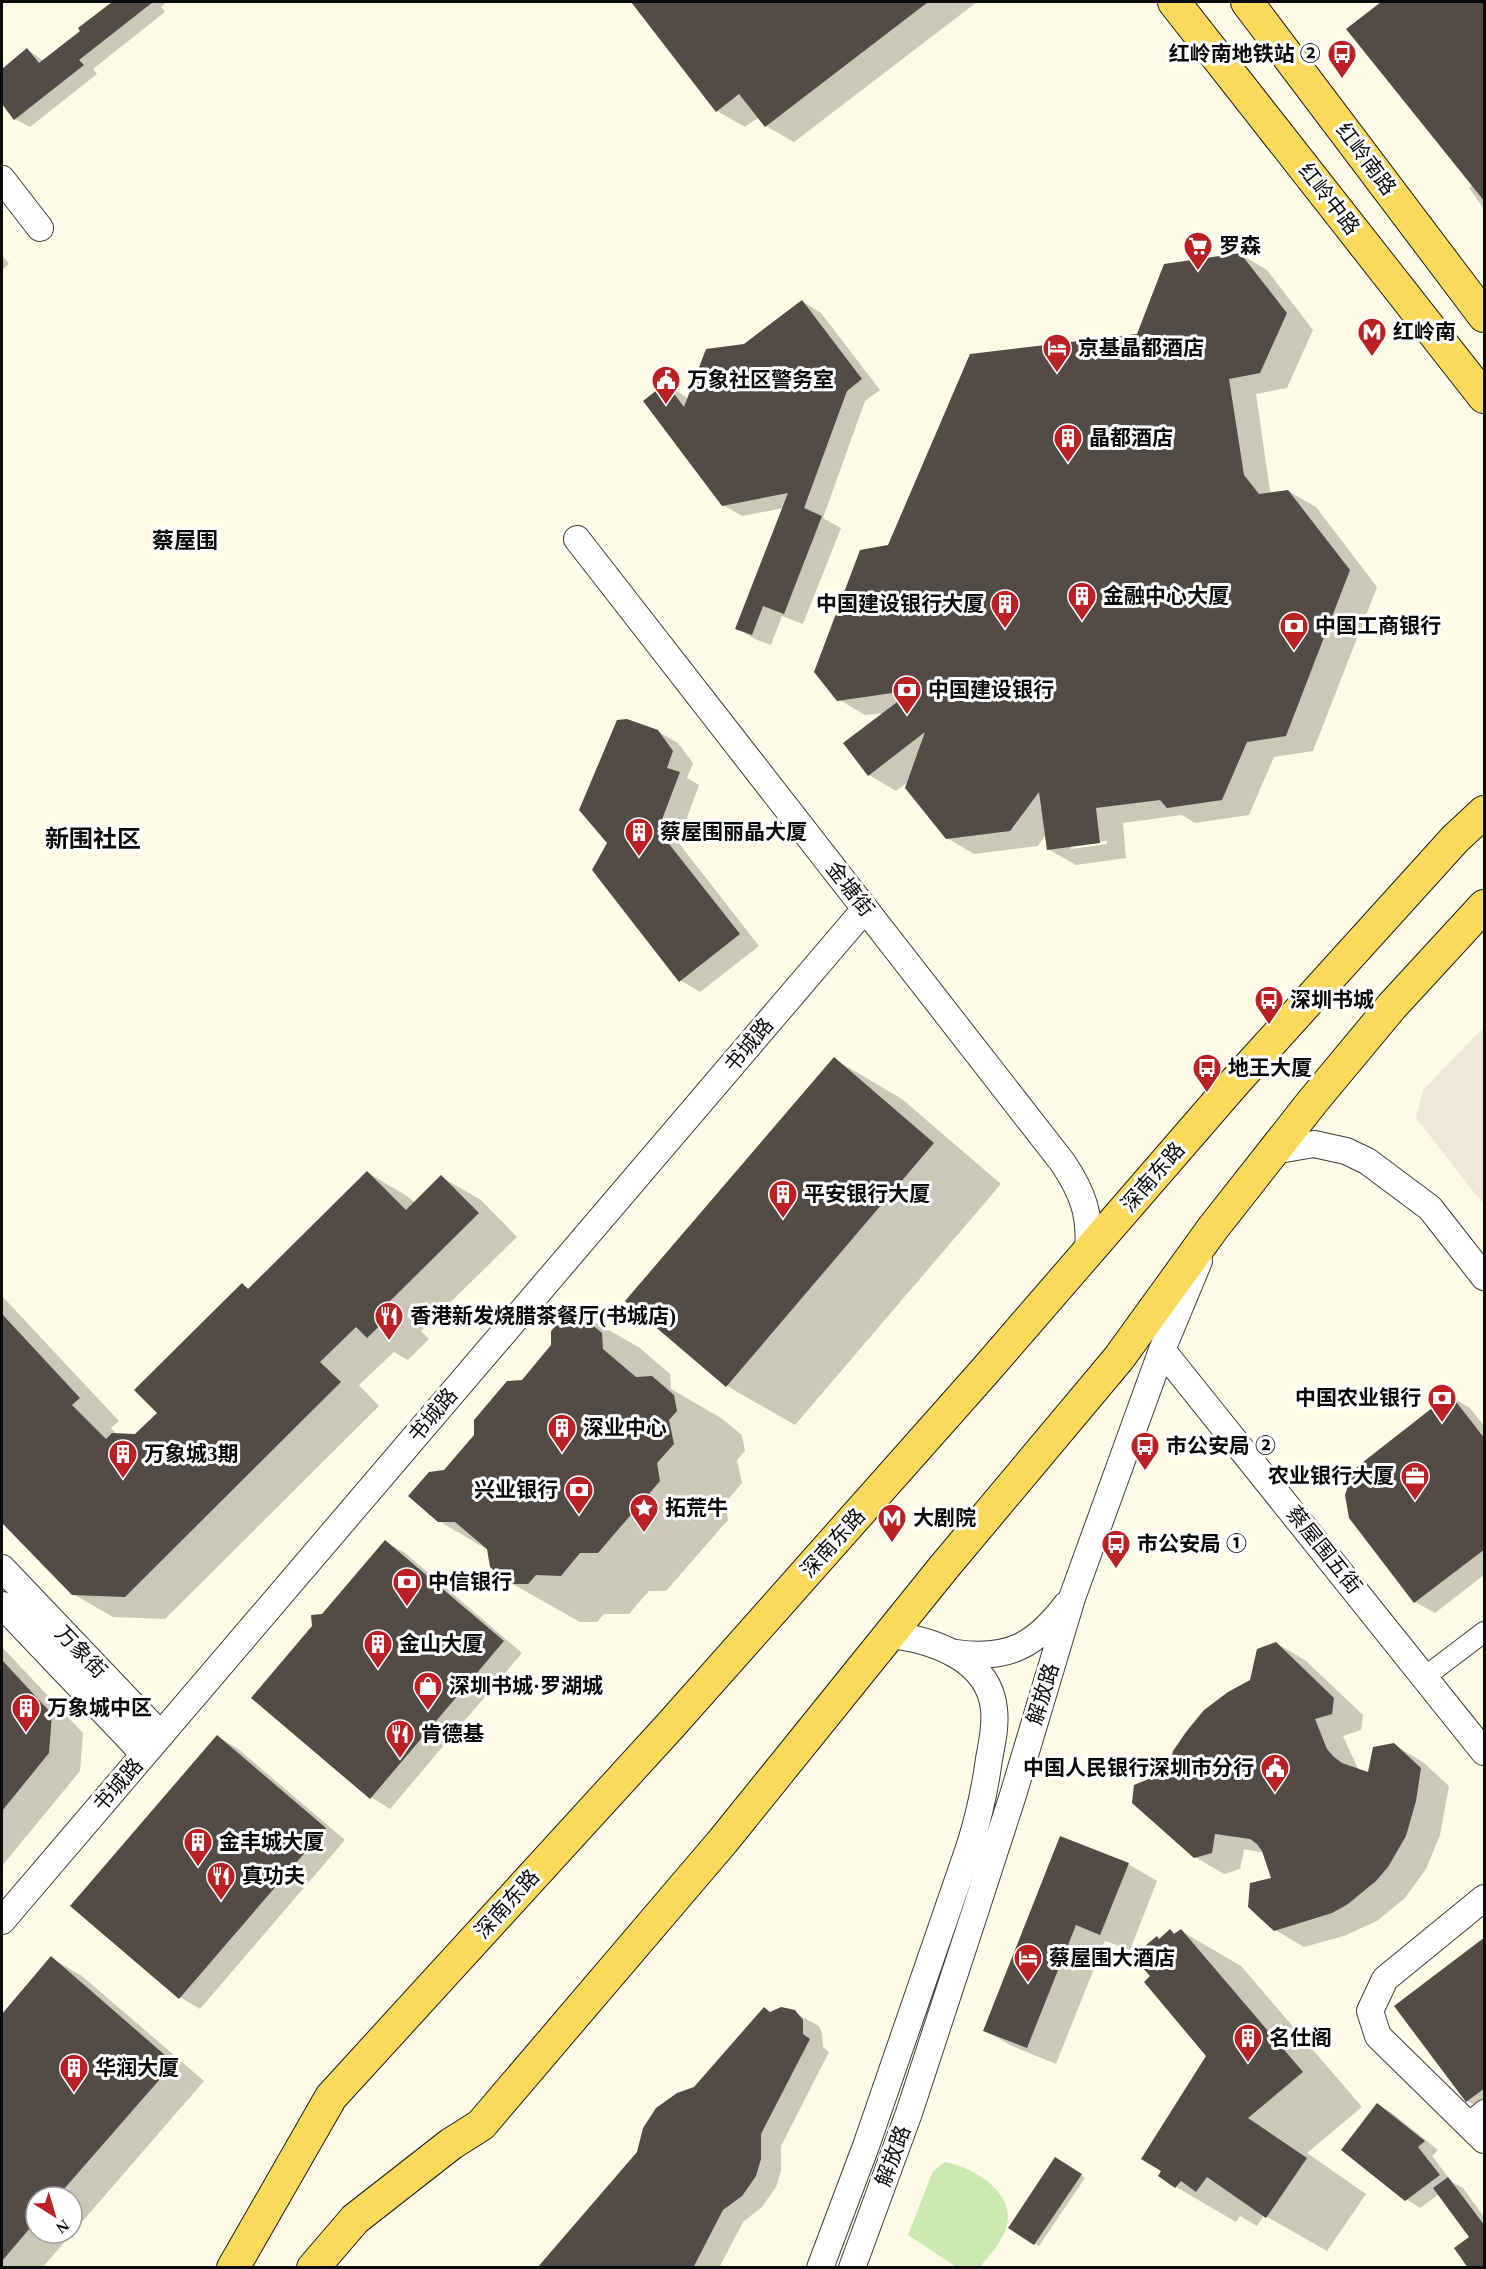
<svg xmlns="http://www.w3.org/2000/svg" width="1486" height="2269" font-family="'Times New Roman','Noto Sans SC',serif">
<rect width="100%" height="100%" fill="#fffbe7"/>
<path fill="#cce9b1" d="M945 2162C974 2167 1018 2194 1006 2229 1001 2243 989 2256 980 2267H956L908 2235 933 2171Z"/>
<path fill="#ede8d8" d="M1484 1027V1205L1416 1118 1423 1090Z"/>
<path fill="#0003" fill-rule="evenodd" d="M114 2H167L161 7 165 12 93 69 97 74 30 127 15 119 2 102V99L9 93 2 84V71L28 50 44 61 82 31 80 28Z
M633 2H977L794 142 766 126 759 117 745 127 717 111Z
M1383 2H1484V209L1469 188 1473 185 1348 29Z
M1240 254 1267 270 1313 330 1287 388 1256 394 1270 491 1272 494 1288 491 1316 507 1377 587 1313 751 1274 757 1249 815 1195 823 1182 815 1123 823 1126 858 1076 865 1048 849 1046 834 1038 846 974 854 947 838 909 781 896 791 869 775 886 713 865 715 838 699 890 546 1138 335ZM1107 841V844L1071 849V845Z
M2 255 9 264 2 270Z
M803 302 821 313 880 390 865 401 823 518 841 528 803 624 782 616 771 645 755 639 737 628 784 508 742 516 723 505 666 385 685 396 688 400 745 346Z
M657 731 678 743 693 763 687 778 699 785 678 842 759 946 700 992 680 980 609 843Z
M834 1059 902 1099 1001 1184 795 1425 727 1386Z
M368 1173 407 1196 415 1203 441 1177 481 1200 517 1237 421 1331 429 1339 408 1360 394 1352 359 1385 379 1406 165 1619 113 1617 73 1594 2 1520V1296L119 1421 111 1428 117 1435H136L159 1413 242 1285 249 1289Z
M572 1309 640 1348 670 1374 671 1389 721 1418 742 1435 745 1451 737 1460 742 1483 725 1503 728 1520 666 1591H649L629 1614H604L597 1622H580L511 1583 488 1550 439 1521 445 1471 553 1346Z
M1450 1396 1470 1408 1484 1426V1575L1435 1613 1415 1602 1346 1495 1353 1475Z
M385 1542 405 1553 522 1653 390 1809 371 1797 323 1615Z
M1276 1643 1305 1660 1363 1715 1361 1730 1343 1736 1359 1771 1369 1774 1394 1745 1423 1762 1449 1786 1440 1835 1426 1869 1405 1898 1377 1921 1344 1936 1304 1947 1275 1930 1273 1879 1264 1853 1244 1849 1240 1869 1224 1874 1195 1857 1169 1772 1252 1681Z
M2 1647 83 1733 80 1771 2 1866Z
M218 1737 237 1748 345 1840 200 2009 180 1997Z
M1128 1864 1157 1881 1130 1950 1105 1941 1056 2064 1014 2047 985 2031Z
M1170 1931 1176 1935 1181 1931 1241 1966 1362 2107 1307 2153 1366 2194 1327 2251 1264 2215 1257 2226 1240 2216 1236 2222 1176 2187 1208 2056 1152 1976 1151 1960 1157 1938 1160 1940Z
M1484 1939V2110L1467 2101Z
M51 1958 82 1976 204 2081 42 2268H2V2016ZM36 2197H72V2233H36Z
M786 2008 819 2026 822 2033 823 2047 829 2052 781 2146V2171L776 2187 762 2207 743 2222 719 2268H539L695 2088 771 2013Z
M1377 2105 1392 2113 1438 2150 1432 2156 1452 2182 1463 2188 1484 2217V2268L1471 2237 1439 2194 1420 2208 1406 2199Z
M1056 2159 1085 2178 1039 2246 1010 2228Z"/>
<path fill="#534b46" d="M112 2H153L79 60 84 65 14 120 2 104V69L27 48 39 63 80 31 78 28Z
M631 2H928L765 127 739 94 716 112Z
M1381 2H1485V202L1346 29Z
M1240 253 1287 313 1260 373 1229 379 1244 475 1259 494 1288 490 1350 570 1286 736 1247 742 1222 800 1167 808 1160 800 1096 808 1100 843 1047 850 1039 792 1010 831 946 839 905 788 925 732 868 776 843 743 913 690 837 701 814 672 860 550 888 545 970 354 1137 334 1164 264Z
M802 300 862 379 847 391 804 508 822 516 784 614 763 606 752 635 735 629 788 493 722 506 643 401 666 383 684 407 706 349 744 344Z
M627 719 658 730 673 751 667 768 680 772 658 830 740 934 679 982 592 870 607 843 579 810 617 720Z
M834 1057 934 1143 726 1387 625 1301Z
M367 1171 406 1210 441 1175 479 1213 383 1308 391 1315 367 1338 356 1327 320 1362 341 1382 125 1597 72 1595 2 1523V1314L80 1398 72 1405 106 1439 112 1433 135 1434 157 1413 134 1390 242 1283 248 1289Z
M571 1307 602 1333 603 1349 636 1377 652 1376 674 1395 677 1411 669 1420 674 1444 657 1463 660 1481 598 1553H580L561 1576 536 1575 528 1584H510L490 1567 487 1549 455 1522H438L408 1496 429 1472 444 1470 474 1435V1420L507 1381 522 1380 551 1345V1331Z
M1450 1394 1485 1439V1549L1414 1603 1349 1518 1345 1495 1352 1474 1358 1466Z
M385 1540 504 1641 370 1799 251 1698 312 1626 311 1615 322 1614Z
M1276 1642 1334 1698 1332 1714 1315 1719 1327 1749 1334 1757 1342 1763 1368 1772 1373 1747 1394 1743 1421 1768 1416 1801 1406 1836 1388 1867 1376 1881 1348 1904 1332 1913 1274 1931 1248 1907 1250 1883 1271 1878 1262 1851 1257 1844 1250 1839 1215 1834 1212 1853 1194 1858 1132 1803 1134 1785 1168 1771 1173 1751 1186 1732 1204 1710 1228 1692 1250 1680 1257 1649Z
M2 1660 52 1714 49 1753 2 1811Z
M217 1735 326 1828 179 1999 70 1906Z
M1060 1836 1129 1863 1100 1935 1076 1925 1027 2048 983 2031Z
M1170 1929 1174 1934 1181 1929 1303 2072 1248 2118 1307 2158 1266 2218 1207 2177 1196 2192 1181 2181 1175 2188 1158 2176 1161 2171 1141 2159 1206 2056 1144 1982 1150 1976 1141 1966 1149 1960 1140 1950 1157 1936 1159 1939Z
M1485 1937V2088L1466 2102 1394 2006Z
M51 1956 174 2063 57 2197H36V2221L2 2261V2014Z
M764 2007 770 2012 781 2007 795 2010 803 2020V2034L810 2039 761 2134V2159L756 2176 742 2196 723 2210 693 2268H537L637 2152 643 2128 656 2108 677 2093 694 2087Z
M1377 2103 1425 2141 1418 2147 1440 2175 1405 2201 1341 2150Z
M1055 2157 1082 2174 1034 2245 1008 2228Z
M1448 2177 1485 2226V2268H1468L1454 2248 1469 2237 1433 2188Z"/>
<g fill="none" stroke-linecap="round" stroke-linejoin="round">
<g stroke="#3d3d3d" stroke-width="22">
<path id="minor" d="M1426 1676 1484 1632
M1467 2124 1484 2110"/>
</g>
<g stroke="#3d3d3d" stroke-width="28">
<path id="tertiary" d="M2 179 40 228
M577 539 1063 1163C1083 1193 1091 1215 1088 1252
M1273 1151 1314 1144 1346 1151 1367 1161 1430 1208 1484 1277
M1162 1350 1484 1752
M2 1568 161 1735
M2 1605 144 1754
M956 1653C1008 1660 1035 1646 1066 1605
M1484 1898 1385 1979 1370 2011 1378 2036 1484 2140
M2 1921 865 909
M820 2268 866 2146 970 1845C979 1816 985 1789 989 1759 992 1743 996 1726 994 1709 989 1659 933 1640 891 1635
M852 2268 909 2113 976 1909 1013 1795 1072 1598 1162 1350 1199 1261"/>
</g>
<g stroke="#1b1b1b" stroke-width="34">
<path id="primary" d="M1174 2 1484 397
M1247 2 1484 316
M233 2268 331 2097 670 1726 984 1372 1235 1082 1455 839 1484 812
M313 2268 355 2219 451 2144 481 2125 723 1841 944 1567 1119 1358 1213 1228 1313 1101 1392 1006 1484 906"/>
</g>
<use href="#minor" stroke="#fff" stroke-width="20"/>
<use href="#tertiary" stroke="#fff" stroke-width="26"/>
<use href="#primary" stroke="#fbd95a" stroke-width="32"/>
</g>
<defs>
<g id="bus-pin" transform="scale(1.5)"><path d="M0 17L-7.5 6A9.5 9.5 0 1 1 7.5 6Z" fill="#bb2124" stroke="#fff"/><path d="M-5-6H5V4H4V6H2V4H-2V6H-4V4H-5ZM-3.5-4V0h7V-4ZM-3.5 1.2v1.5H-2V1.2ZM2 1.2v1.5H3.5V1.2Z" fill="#fff"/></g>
<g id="supermarket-pin" transform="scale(1.5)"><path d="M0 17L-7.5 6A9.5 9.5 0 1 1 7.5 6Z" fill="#bb2124" stroke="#fff"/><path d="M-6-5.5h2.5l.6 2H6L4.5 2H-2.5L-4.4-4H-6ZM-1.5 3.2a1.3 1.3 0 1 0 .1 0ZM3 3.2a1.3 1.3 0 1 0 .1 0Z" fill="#fff"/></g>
<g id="metro-pin" transform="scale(1.5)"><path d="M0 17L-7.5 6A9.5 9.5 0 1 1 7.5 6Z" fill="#bb2124" stroke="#fff"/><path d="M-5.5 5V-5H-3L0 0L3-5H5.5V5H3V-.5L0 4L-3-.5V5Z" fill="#fff"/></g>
<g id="hotel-pin" transform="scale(1.5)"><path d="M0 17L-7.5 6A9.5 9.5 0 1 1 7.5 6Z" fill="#bb2124" stroke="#fff"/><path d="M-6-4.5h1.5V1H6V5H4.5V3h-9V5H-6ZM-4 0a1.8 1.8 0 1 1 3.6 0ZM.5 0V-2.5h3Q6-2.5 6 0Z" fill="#fff"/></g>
<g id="civic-pin" transform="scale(1.5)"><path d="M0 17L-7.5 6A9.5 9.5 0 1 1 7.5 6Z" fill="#bb2124" stroke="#fff"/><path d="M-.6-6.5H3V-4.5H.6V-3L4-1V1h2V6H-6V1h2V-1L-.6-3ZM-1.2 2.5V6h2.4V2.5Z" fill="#fff"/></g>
<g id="building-pin" transform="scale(1.5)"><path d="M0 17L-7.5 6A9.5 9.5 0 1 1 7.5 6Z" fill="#bb2124" stroke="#fff"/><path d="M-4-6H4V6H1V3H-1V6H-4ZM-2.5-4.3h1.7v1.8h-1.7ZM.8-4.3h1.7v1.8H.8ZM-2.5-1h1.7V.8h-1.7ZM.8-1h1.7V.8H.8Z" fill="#fff"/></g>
<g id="bank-pin" transform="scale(1.5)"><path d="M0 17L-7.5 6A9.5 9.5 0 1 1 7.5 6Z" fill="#bb2124" stroke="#fff"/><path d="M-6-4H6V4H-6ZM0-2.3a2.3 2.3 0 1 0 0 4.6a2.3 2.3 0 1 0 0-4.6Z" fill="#fff"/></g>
<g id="restaurant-pin" transform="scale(1.5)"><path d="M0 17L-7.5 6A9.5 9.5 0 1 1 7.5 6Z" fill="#bb2124" stroke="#fff"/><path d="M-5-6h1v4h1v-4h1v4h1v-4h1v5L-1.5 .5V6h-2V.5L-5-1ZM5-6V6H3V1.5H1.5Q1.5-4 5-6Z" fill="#fff"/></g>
<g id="office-pin" transform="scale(1.5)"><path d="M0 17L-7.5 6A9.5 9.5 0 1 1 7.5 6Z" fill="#bb2124" stroke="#fff"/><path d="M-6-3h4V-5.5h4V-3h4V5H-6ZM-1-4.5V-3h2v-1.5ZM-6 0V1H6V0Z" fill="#fff"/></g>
<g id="sight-pin" transform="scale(1.5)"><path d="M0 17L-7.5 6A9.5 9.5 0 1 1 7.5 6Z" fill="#bb2124" stroke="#fff"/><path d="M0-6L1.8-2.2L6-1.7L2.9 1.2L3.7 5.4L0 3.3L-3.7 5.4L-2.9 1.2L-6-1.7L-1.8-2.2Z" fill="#fff"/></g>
<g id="shop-pin" transform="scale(1.5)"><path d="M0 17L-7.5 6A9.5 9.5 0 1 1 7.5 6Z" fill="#bb2124" stroke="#fff"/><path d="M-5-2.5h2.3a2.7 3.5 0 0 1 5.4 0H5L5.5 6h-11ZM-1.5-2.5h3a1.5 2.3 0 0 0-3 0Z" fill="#fff"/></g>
</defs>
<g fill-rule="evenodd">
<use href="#bus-pin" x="1342" y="54"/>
<use href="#supermarket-pin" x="1198" y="246"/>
<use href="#metro-pin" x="1372" y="332"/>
<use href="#hotel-pin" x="1057" y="348"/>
<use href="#civic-pin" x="666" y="380"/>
<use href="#building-pin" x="1068" y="438"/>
<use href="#building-pin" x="1082" y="596"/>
<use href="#building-pin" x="1005" y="604"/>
<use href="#bank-pin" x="1294" y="626"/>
<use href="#bank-pin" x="907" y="690"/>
<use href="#building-pin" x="639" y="832"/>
<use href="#bus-pin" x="1269" y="1000"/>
<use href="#bus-pin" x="1207" y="1068"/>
<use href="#building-pin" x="783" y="1194"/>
<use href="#restaurant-pin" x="389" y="1316"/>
<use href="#bank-pin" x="1442" y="1398"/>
<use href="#building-pin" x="562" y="1428"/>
<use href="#bus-pin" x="1145" y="1446"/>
<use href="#building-pin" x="123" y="1454"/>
<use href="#office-pin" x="1415" y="1476"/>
<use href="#bank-pin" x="579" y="1490"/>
<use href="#sight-pin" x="644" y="1508"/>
<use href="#metro-pin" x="892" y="1518"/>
<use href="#bus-pin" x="1116" y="1544"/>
<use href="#bank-pin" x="407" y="1582"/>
<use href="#building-pin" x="378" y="1644"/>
<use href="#shop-pin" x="428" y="1686"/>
<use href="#building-pin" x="26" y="1708"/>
<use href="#restaurant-pin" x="400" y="1734"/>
<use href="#civic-pin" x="1275" y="1768"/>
<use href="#building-pin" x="198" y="1842"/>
<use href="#restaurant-pin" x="221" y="1876"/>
<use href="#hotel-pin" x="1028" y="1958"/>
<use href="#building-pin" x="1248" y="2038"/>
<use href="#building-pin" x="74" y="2068"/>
</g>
<g text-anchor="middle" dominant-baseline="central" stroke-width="6" stroke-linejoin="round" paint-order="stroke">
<g font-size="21" font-weight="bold" fill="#0a0a0a" stroke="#fff" text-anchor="start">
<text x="1321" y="54" text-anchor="end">红岭南地铁站 ②</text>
<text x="1219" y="246">罗森</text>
<text x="1393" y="332">红岭南</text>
<text x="1078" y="348">京基晶都酒店</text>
<text x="687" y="380">万象社区警务室</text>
<text x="1089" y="438">晶都酒店</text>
<text x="1103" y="596">金融中心大厦</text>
<text x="984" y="604" text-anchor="end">中国建设银行大厦</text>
<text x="1315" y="626">中国工商银行</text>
<text x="928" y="690">中国建设银行</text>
<text x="660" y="832">蔡屋围丽晶大厦</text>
<text x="1290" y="1000">深圳书城</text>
<text x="1228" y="1068">地王大厦</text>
<text x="804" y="1194">平安银行大厦</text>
<text x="410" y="1316">香港新发烧腊茶餐厅(书城店)</text>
<text x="1421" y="1398" text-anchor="end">中国农业银行</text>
<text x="583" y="1428">深业中心</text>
<text x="1166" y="1446">市公安局 ②</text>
<text x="144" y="1454">万象城3期</text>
<text x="1394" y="1476" text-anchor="end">农业银行大厦</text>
<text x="558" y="1490" text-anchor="end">兴业银行</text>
<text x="665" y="1508">拓荒牛</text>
<text x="913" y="1518">大剧院</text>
<text x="1137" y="1544">市公安局 ①</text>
<text x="428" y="1582">中信银行</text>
<text x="399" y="1644">金山大厦</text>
<text x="449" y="1686">深圳书城·罗湖城</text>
<text x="47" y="1708">万象城中区</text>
<text x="421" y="1734">肯德基</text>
<text x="1254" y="1768" text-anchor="end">中国人民银行深圳市分行</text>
<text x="219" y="1842">金丰城大厦</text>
<text x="242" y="1876">真功夫</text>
<text x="1049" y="1958">蔡屋围大酒店</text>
<text x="1269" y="2038">名仕阁</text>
<text x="95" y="2068">华润大厦</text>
</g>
<g font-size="21" fill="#0a0a0a" stroke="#fff">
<text transform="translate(1366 159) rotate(53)">红岭南路</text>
<text transform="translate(1329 199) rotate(52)">红岭中路</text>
<text transform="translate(850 889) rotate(52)">金塘街</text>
<text transform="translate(749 1045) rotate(-50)">书城路</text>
<text transform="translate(1153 1177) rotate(-49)">深南东路</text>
<text transform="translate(433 1415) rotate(-50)">书城路</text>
<text transform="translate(833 1543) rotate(-48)">深南东路</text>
<text transform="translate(1324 1550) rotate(51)">蔡屋围五街</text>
<text transform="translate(81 1652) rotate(46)">万象街</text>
<text transform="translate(1043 1694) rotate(-73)">解放路</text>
<text transform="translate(118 1785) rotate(-49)">书城路</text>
<text transform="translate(507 1904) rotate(-48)">深南东路</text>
<text transform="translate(893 2156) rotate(-70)">解放路</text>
</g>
<g font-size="22" font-weight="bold" fill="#0a0a0a" stroke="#fff">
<text x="185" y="540">蔡屋围</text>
</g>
<g font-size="24" font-weight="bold" fill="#0a0a0a" stroke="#fff">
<text x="93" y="839">新围社区</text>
</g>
</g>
<rect width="1486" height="2269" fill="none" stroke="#0a0a0a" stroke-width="6"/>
<g transform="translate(54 2215) rotate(143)"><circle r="28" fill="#ffffff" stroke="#9d9d9d" stroke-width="1.5"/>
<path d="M0-4.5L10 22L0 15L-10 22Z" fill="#bb2124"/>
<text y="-9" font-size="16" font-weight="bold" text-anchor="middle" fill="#0a0a0a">N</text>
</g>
</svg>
